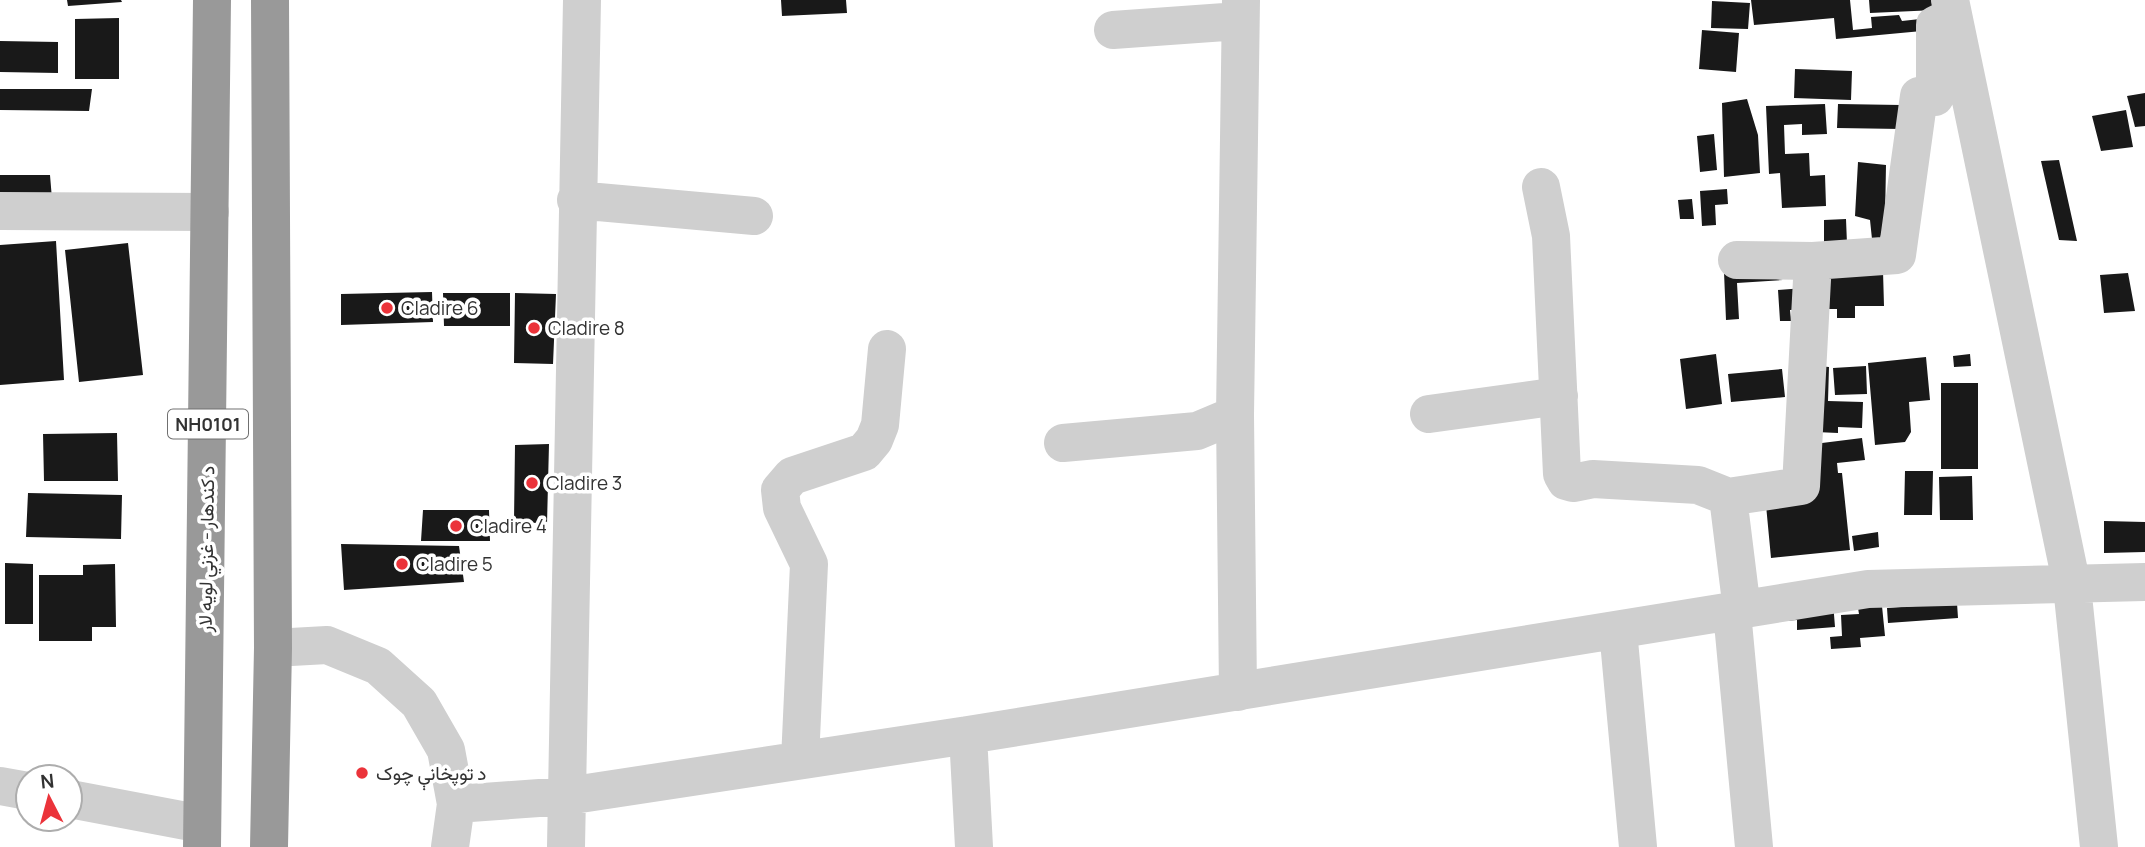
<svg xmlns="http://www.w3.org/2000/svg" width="2145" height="847" font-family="Manrope,Vazirmatn,sans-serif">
<rect width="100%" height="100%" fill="#fff"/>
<path fill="#191919" d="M67 0H121L122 2 68 6Z
M781 0H846L847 13 782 16Z
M1751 0H1850L1853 30 1872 28 1871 17 1899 15 1902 21 1920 19 1922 31 1836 39 1834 18 1754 25Z
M1869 0H1935L1936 10 1870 13Z
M1712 1 1750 3 1748 29 1711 28Z
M119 18V79H75V19Z
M1702 30 1739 33 1736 72 1699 69Z
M0 41 58 42V73L0 72Z
M1795 69 1852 71 1851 100 1794 98Z
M0 89H92L89 111 0 110Z
M2145 93V126L2135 127 2127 96Z
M1747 99 1758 135 1760 173 1724 177 1722 103Z
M1825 104 1827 134 1802 135V124L1784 125 1785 154 1809 153 1810 176 1825 175 1826 206 1782 208 1780 173 1769 174 1766 106Z
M1838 104 1901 105V129L1837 128Z
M2126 110 2133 147 2101 151 2092 116Z
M1714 134 1717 170 1700 172 1697 136Z
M2059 160 2077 241 2059 240 2041 161Z
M1858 162 1886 165 1885 219 1880 239H1872L1870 220 1855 216Z
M0 175H50L52 199 0 194Z
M1727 189 1728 204 1715 205 1716 225 1702 226 1700 191Z
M1692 199 1694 219H1680L1678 200Z
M1846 219 1847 244 1824 245V220Z
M56 241 64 380 0 385V245Z
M128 243 143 375 79 382 65 250Z
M1883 271 1884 306H1855V318H1837V309H1824L1823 272Z
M1724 272 1783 280 1737 283 1739 319 1726 320Z
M2128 273 2135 311 2104 313 2100 275Z
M1804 288 1805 309 1790 310 1791 321H1780L1778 290Z
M432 292 433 322 341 325V294Z
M443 293H510V326H444Z
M515 293 556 294 553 364 514 363Z
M1716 354 1722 404 1686 409 1680 359Z
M1970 354 1971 366 1954 367 1953 356Z
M1926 357 1930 400 1909 402 1911 432 1905 442 1875 445 1868 363Z
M1818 366 1829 367 1828 401 1863 402 1862 428 1838 427V433L1816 432Z
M1866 366 1867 394 1835 395 1833 368Z
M1782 369 1785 397 1731 402 1728 374Z
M1941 383H1978V469H1941Z
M117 433 118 481H44L43 434Z
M1862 438 1865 460 1837 463 1838 473H1842L1850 550 1771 558 1766 505 1814 444Z
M549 444 547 524 514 521 515 445Z
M1905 471H1933L1932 515H1904Z
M1972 476 1973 520H1940L1939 477Z
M28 493 122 495 121 539 26 537Z
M423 510H489L490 541H421Z
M2104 521 2145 522V552L2104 553Z
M1878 532 1879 547 1854 551 1852 536Z
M341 544 459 546 464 582 344 590Z
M5 563 33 564V624H5Z
M115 564 116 627H92V641H39V575H83V565Z
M1833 602 1835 627 1797 630V620L1782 621Z
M1957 603 1958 618 1888 623 1887 608Z
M1882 606 1885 636 1860 638 1861 647 1831 649 1830 637 1842 636 1841 615 1859 614 1858 608Z"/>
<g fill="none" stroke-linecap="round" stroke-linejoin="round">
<path stroke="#cfcfcf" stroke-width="38" d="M1950 0 2072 586 2099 847
M1113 30 1239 21
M1541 187 1551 236 1562 474 1566 481 1573 483 1593 479 1698 485 1728 497
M576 200 754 216
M0 211 210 212
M1737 260 1813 261
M1429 414 1559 396
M1063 443 1197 431 1235 415
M1742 610 1728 497 1801 486 1813 261 1897 255 1919 96 1935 97V25L1943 21
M1732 612 1754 847
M1618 630 1638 847
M273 648 327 645 378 666 419 703 446 750 456 804 450 847
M1238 692 1235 415 1241 0
M968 735 974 847
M800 760 809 564 782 508 780 490 792 476 864 452 874 440 880 425 887 349
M0 786 28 791
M70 799 202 824
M456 804 567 796 968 735 1868 589 2145 582
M566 847 582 0"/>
<path stroke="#999" stroke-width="38" d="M202 847 212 0
M269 847 273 648 270 0"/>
</g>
<g fill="#eb333a" stroke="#fff" stroke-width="2.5">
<circle cx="387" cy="308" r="7"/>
<circle cx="534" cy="328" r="7"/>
<circle cx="532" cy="483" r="7"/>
<circle cx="456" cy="526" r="7"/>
<circle cx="402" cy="564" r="7"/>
<circle cx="362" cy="773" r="7"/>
</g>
<g text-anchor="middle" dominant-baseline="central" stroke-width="7" stroke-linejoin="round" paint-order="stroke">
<rect fill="#fff" stroke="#707070" stroke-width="2" x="168" y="409.5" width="80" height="29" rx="5"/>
<g font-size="18" font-weight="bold" fill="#323232">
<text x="208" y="424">NH0101</text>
</g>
<g font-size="19" fill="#323232" stroke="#fff" text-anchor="start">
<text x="401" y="308">Cladire 6</text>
<text x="548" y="328">Cladire 8</text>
<text x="546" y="483">Cladire 3</text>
<text x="470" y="526">Cladire 4</text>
<text x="416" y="564">Cladire 5</text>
<text x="376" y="773">د توپخانې چوک</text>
</g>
<g font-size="19" fill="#323232" stroke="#fff">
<text transform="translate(206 549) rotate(-89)">د کندهار - غزني لويه لار</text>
</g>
</g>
<g transform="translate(49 798) rotate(354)"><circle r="33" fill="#ffffff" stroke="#adadad" stroke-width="2"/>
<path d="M0-5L12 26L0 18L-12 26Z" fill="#eb333a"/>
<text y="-10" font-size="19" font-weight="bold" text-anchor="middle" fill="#323232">N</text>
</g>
</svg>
